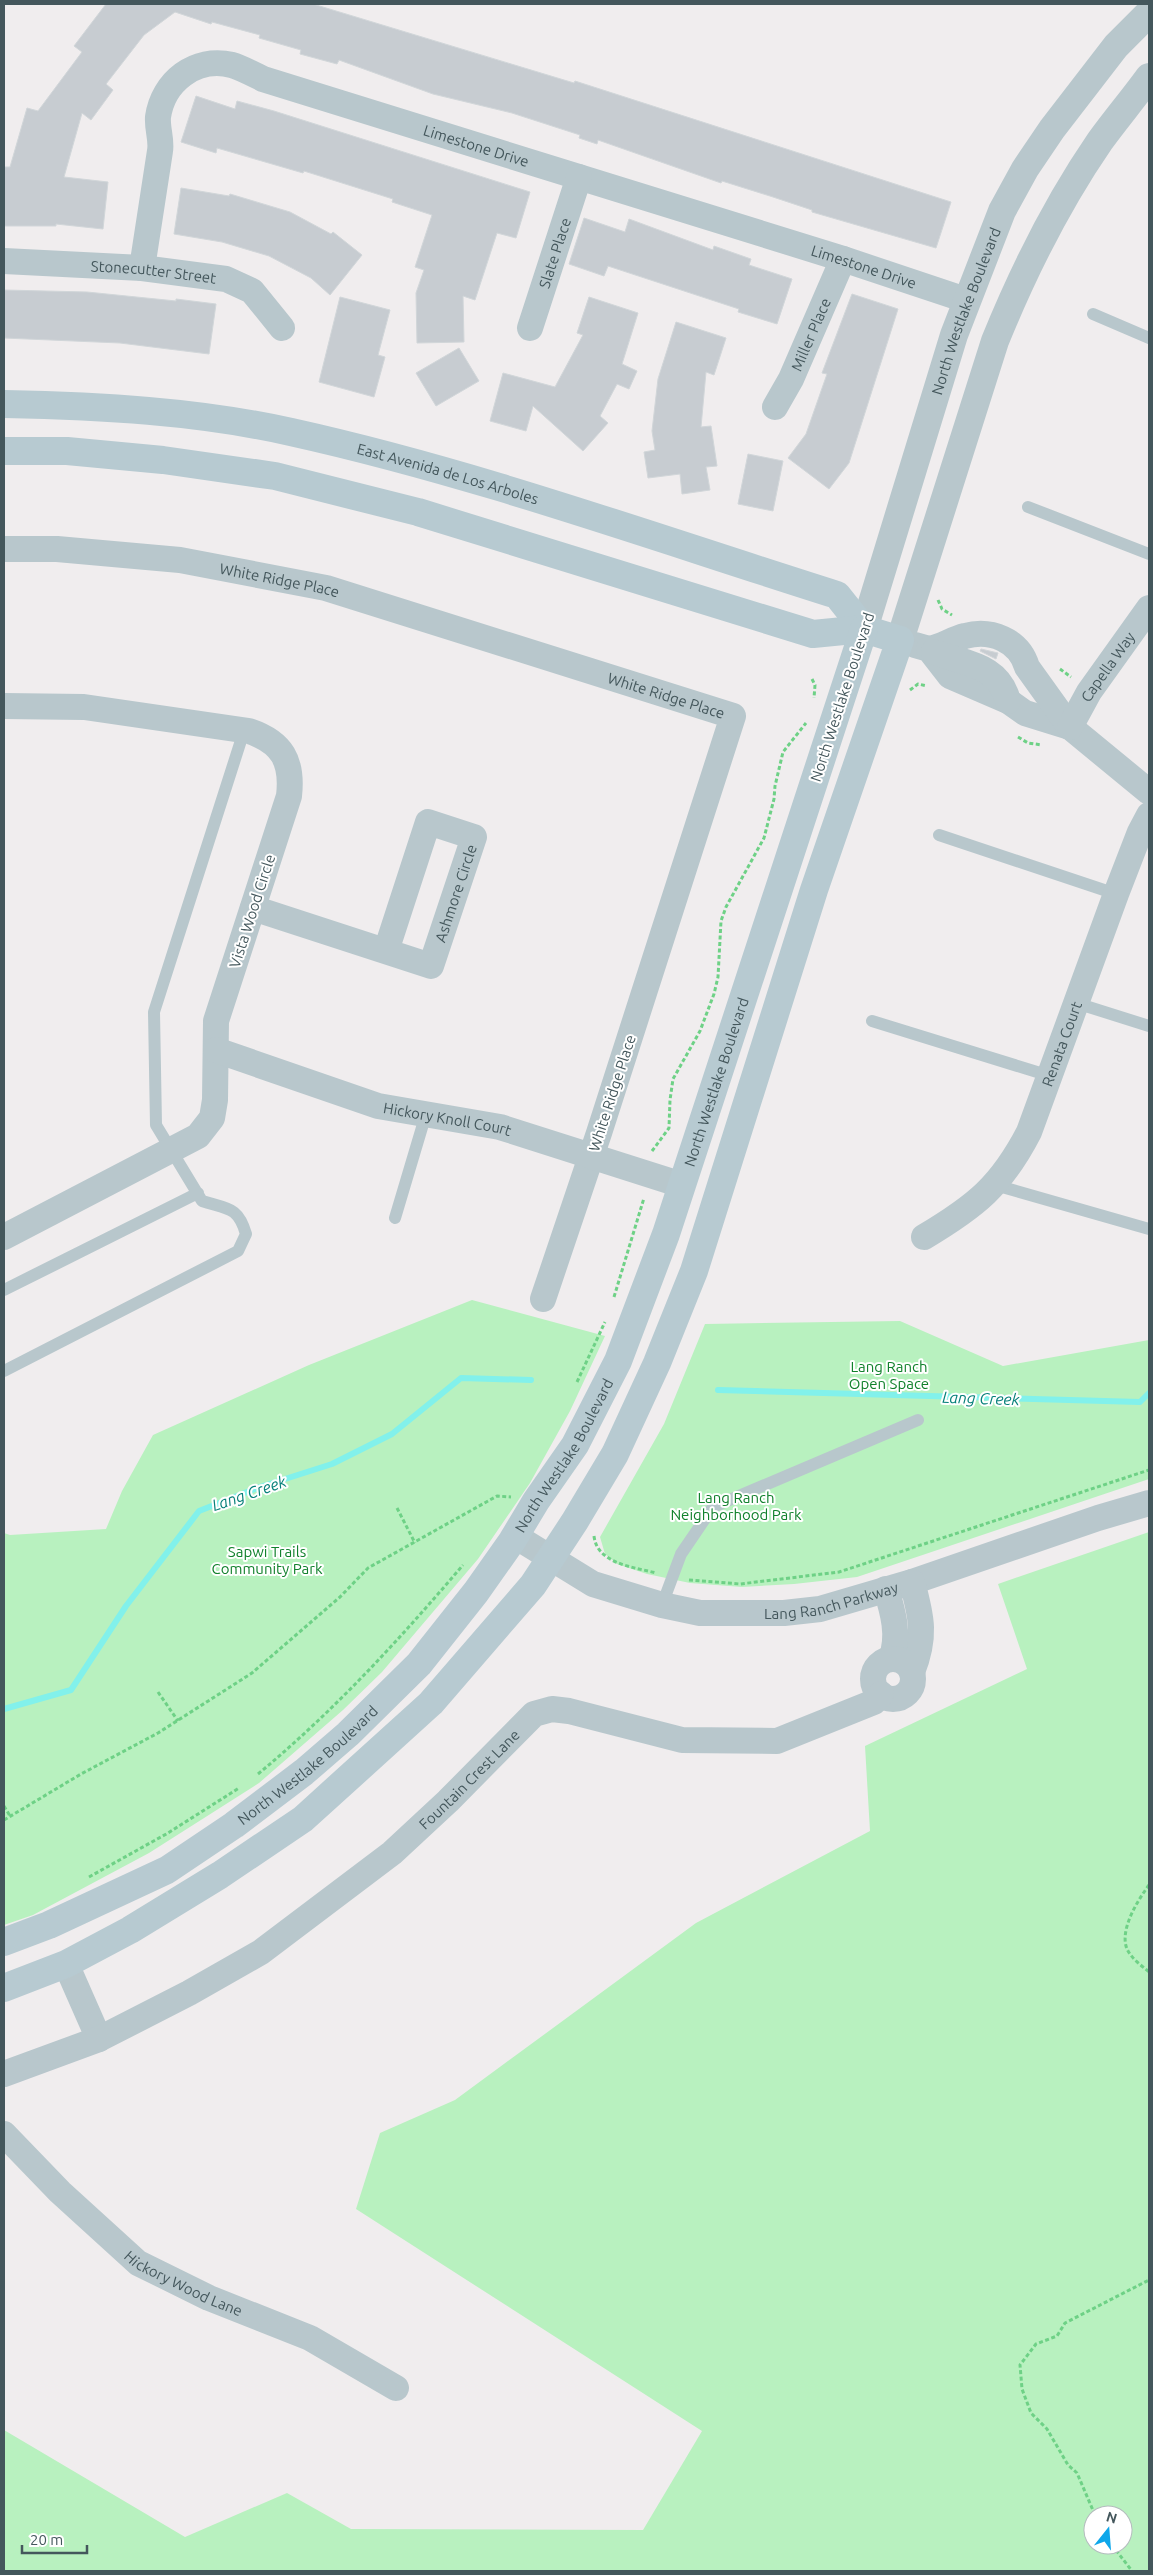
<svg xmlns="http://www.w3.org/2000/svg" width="1153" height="2575" font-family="Ubuntu,sans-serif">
<rect width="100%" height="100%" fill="#f0edee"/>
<path fill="#b8f1bf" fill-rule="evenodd" d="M472 1300 605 1336 570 1411 530 1483 478 1559 382 1672 343 1710 259 1783 149 1853 33 1915 4 1925V1533L10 1535 106 1529 122 1491 153 1435 309 1365Z
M900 1321 1003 1366 1149 1340V1479L857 1577 794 1584 742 1587 690 1583 647 1574 617 1564 605 1554 600 1537 664 1424 705 1324Z
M1149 1532V2571H4V2430L185 2537 287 2493 351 2529 643 2530 702 2431 356 2209 380 2133 455 2100 696 1923 870 1831 865 1746 1027 1669 998 1584ZM1093 2515H1123V2545H1093Z"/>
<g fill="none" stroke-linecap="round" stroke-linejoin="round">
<path stroke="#82f1eb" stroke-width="6" d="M718 1390 1140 1402 1149 1393
M4 1709 71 1690 126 1606 199 1511 260 1487 332 1464 392 1434 461 1378 531 1380"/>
</g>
<path fill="#c7ccd1" stroke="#d1d6d9" d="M106 4H313L574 83 575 81 951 202 936 248 812 212V210L773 197 722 181 721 183 598 140 597 144 579 138 580 135 512 113 433 94 339 60 337 64 300 54 301 50 259 38 260 35 212 22 211 24 175 12 144 35 106 84 113 90 91 120 82 113 64 177 108 182 103 229 56 224V226H4V167H10L27 108 38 111 82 52 74 46Z
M196 96 235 109 237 101 274 111 530 192 516 238 497 233 475 300 463 296 464 342 417 343 416 293 424 270 415 267 432 215 392 202 393 199 304 171 303 173 217 148 216 153 181 142Z
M181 188 229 196 230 194 290 212 331 234 333 232 362 255 330 295 311 278 269 256 222 242 174 234Z
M584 218 625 232 629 219 713 250 714 246 751 259 749 265 792 279 777 324 738 312 739 309 608 266 604 276 569 264Z
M4 290 87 292 176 301V299L216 304 209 354 120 343 4 338Z
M852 294 898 309 849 463 829 489 788 458 806 434 827 374 822 373Z
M340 297 390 310 378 355 385 357 374 397 319 382Z
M589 297 638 313 622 364 637 371 629 389 617 384 600 416 608 423 583 451 533 406 526 431 490 421 503 373 555 387 583 335 577 333Z
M676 322 726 338 714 375 706 372 701 427 711 426 717 466 706 467 710 490 682 494 680 474 648 478 644 452 655 450 652 431 658 379Z
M459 348 479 381 436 406 416 373Z
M748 454 783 461 773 511 738 504Z
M981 649 998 653 996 659 980 651Z"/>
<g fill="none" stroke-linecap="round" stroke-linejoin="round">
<path stroke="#6ed186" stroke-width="3" stroke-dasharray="4 2.5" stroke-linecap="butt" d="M938 600 942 609 952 615
M1060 669 1071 677
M812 679 815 685 814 698
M910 690 918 684 927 686
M1018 737 1028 743 1042 745
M652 1151 669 1128 670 1100 673 1079 700 1031 714 994 718 977 721 921 726 907 764 838 774 799 775 786 783 752 806 723
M614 1297 644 1198
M577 1382 605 1322
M397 1508 415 1543
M594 1536C597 1564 634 1567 656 1573
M689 1580 740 1584 839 1572 1149 1470
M158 1692 178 1721
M258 1774C334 1711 399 1640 463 1565
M4 1806 10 1816
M4 1820 81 1774 158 1733 252 1673 340 1597 368 1568 497 1496 511 1497
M89 1877 168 1833 239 1788
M1149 1885C1138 1900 1121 1927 1126 1946 1129 1957 1141 1965 1149 1972
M1095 2515 1077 2473 1068 2465 1047 2429 1031 2413 1022 2389 1020 2365 1036 2344 1057 2336 1065 2323 1149 2280
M1112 2545 1132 2571"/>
<path stroke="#b8c7cc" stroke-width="12" d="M1093 314 1149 338
M1028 507 1149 554
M939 835 1116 894
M1076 1003 1149 1026
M872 1021 1050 1076
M995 1185 1149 1229
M395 1218 426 1114
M4 1290 198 1193
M4 1371 238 1251 246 1234C238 1206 227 1209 202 1201L156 1125 154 1012 244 731
M662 1605 681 1554 713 1507 918 1420"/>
<g stroke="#b8c7cc" stroke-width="26">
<path id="s1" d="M4 261 142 268 226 279 252 291 282 328"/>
<path id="s2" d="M142 268C148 229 154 190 160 151 162 140 157 129 158 117 163 82 195 56 232 65 242 68 253 74 263 79L843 259 966 300"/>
<path id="s3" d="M530 328 579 177"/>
<path id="s4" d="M775 407 791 379 843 259"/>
<path id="s5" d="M4 549H57L180 560 326 588 733 716 599 1133 543 1299"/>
<path d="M915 645 929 649 950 676 1008 701 1025 713 1070 727"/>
<path d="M929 649C942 647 952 639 965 636 991 629 1019 640 1027 667L1070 727 1149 792"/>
<path d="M934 652C965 664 999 664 1008 701"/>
<path d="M4 706 84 707 249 731C282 742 293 761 289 796L216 1021 215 1100 212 1118 198 1136 4 1237"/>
<path id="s6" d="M1070 727 1089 692 1149 608"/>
<path id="s7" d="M253 908 431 966 474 837 428 822 386 951"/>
<path id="s8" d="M216 1050 378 1106 500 1127 682 1185"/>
<path id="s9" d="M924 1237C976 1206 1001 1186 1029 1132L1116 894 1140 832 1149 815"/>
<path id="s10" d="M515 1536 593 1584 662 1605 700 1613H784L820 1609 912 1582 1098 1518 1149 1503"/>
<path d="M912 1582C922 1618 926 1637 912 1672"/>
<path d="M886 1589C893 1612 900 1636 891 1659"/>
<circle cx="893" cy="1679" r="20"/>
<path d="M66 1964 99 2039"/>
<path id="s11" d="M4 2074 99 2039 189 1993 261 1952 392 1853 448 1801 534 1714 552 1709 569 1711 682 1740 777 1741 874 1702 881 1694"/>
<path id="s12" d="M4 2134 60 2192 138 2263 209 2298 310 2338 396 2388"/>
</g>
<g stroke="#b8c7cc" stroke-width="28">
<path id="s13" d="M864 629 954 335 1002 211 1025 169 1052 129 1116 46 1149 13"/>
<path d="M900 640 995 341C1023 272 1058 202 1100 141 1116 119 1133 99 1149 77"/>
</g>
<g stroke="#b7cad1" stroke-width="28">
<path id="s14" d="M4 404C100 406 197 411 291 432 476 473 656 538 837 595L864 629"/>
<path d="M4 451H67L163 460 275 476 418 512 813 634 864 629 900 640 814 890 694 1271 657 1363 615 1454 575 1521 533 1585 431 1703 303 1819 220 1875 130 1930 66 1964 4 1988"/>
<path id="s15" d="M4 1942 49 1925 167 1870 234 1825 304 1772 348 1734 419 1664 476 1592 512 1541 536 1501 575 1445 618 1361 666 1234 864 629"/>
</g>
</g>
<g text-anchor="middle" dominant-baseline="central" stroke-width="4" stroke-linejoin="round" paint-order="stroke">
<g font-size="15" fill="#44575c" stroke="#fff">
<text stroke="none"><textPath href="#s2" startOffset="512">Limestone Drive</textPath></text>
<text stroke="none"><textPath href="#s3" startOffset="79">Slate Place</textPath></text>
<text stroke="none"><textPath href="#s2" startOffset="918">Limestone Drive</textPath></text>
<text stroke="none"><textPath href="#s1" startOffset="150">Stonecutter Street</textPath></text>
<text stroke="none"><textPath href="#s13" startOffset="334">North Westlake Boulevard</textPath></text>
<text stroke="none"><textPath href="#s4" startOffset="81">Miller Place</textPath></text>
<text stroke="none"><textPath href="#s14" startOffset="451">East Avenida de Los Arboles</textPath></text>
<text stroke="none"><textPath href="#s5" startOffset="278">White Ridge Place</textPath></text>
<text stroke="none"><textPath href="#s6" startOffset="71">Capella Way</textPath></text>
<text stroke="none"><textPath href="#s5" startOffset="682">White Ridge Place</textPath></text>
<text transform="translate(842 697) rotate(-72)">North Westlake Boulevard</text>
<text stroke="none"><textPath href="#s7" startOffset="264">Ashmore Circle</textPath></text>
<text transform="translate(252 911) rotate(-72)">Vista Wood Circle</text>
<text stroke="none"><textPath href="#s9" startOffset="245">Renata Court</textPath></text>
<text stroke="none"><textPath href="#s15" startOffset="1164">North Westlake Boulevard</textPath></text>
<text transform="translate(612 1093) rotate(-72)">White Ridge Place</text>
<text stroke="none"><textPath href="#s8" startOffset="242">Hickory Knoll Court</textPath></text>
<text stroke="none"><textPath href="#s15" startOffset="759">North Westlake Boulevard</textPath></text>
<text stroke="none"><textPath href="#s10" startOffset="335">Lang Ranch Parkway</textPath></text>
<text stroke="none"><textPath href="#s15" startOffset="354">North Westlake Boulevard</textPath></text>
<text stroke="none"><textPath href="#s11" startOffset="556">Fountain Crest Lane</textPath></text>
<text stroke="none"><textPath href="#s12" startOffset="236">Hickory Wood Lane</textPath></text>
</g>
<g font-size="15" fill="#11812c" stroke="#fff">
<text x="889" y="1366">Lang Ranch<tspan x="889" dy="17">Open Space</tspan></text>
<text x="736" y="1497">Lang Ranch<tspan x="736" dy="17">Neighborhood Park</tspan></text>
<text x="267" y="1551">Sapwi Trails<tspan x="267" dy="17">Community Park</tspan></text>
</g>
<g font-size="16" font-style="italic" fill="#07807a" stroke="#fff">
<text transform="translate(981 1398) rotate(2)">Lang Creek</text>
<text transform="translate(249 1493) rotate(-19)">Lang Creek</text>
</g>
</g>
<rect width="1153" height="2575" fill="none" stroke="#44575c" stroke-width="10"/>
<g transform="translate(1108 2530) rotate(17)"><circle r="24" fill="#ffffff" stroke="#b4bcbe"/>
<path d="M0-4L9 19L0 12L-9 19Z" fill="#0ea7ea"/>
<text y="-8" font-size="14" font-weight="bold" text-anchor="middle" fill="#44575c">N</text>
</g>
<path d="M22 2545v8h65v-8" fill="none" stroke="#44575c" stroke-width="2.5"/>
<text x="30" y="2545" font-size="15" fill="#44575c" stroke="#ffffff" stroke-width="4" paint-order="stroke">20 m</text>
</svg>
